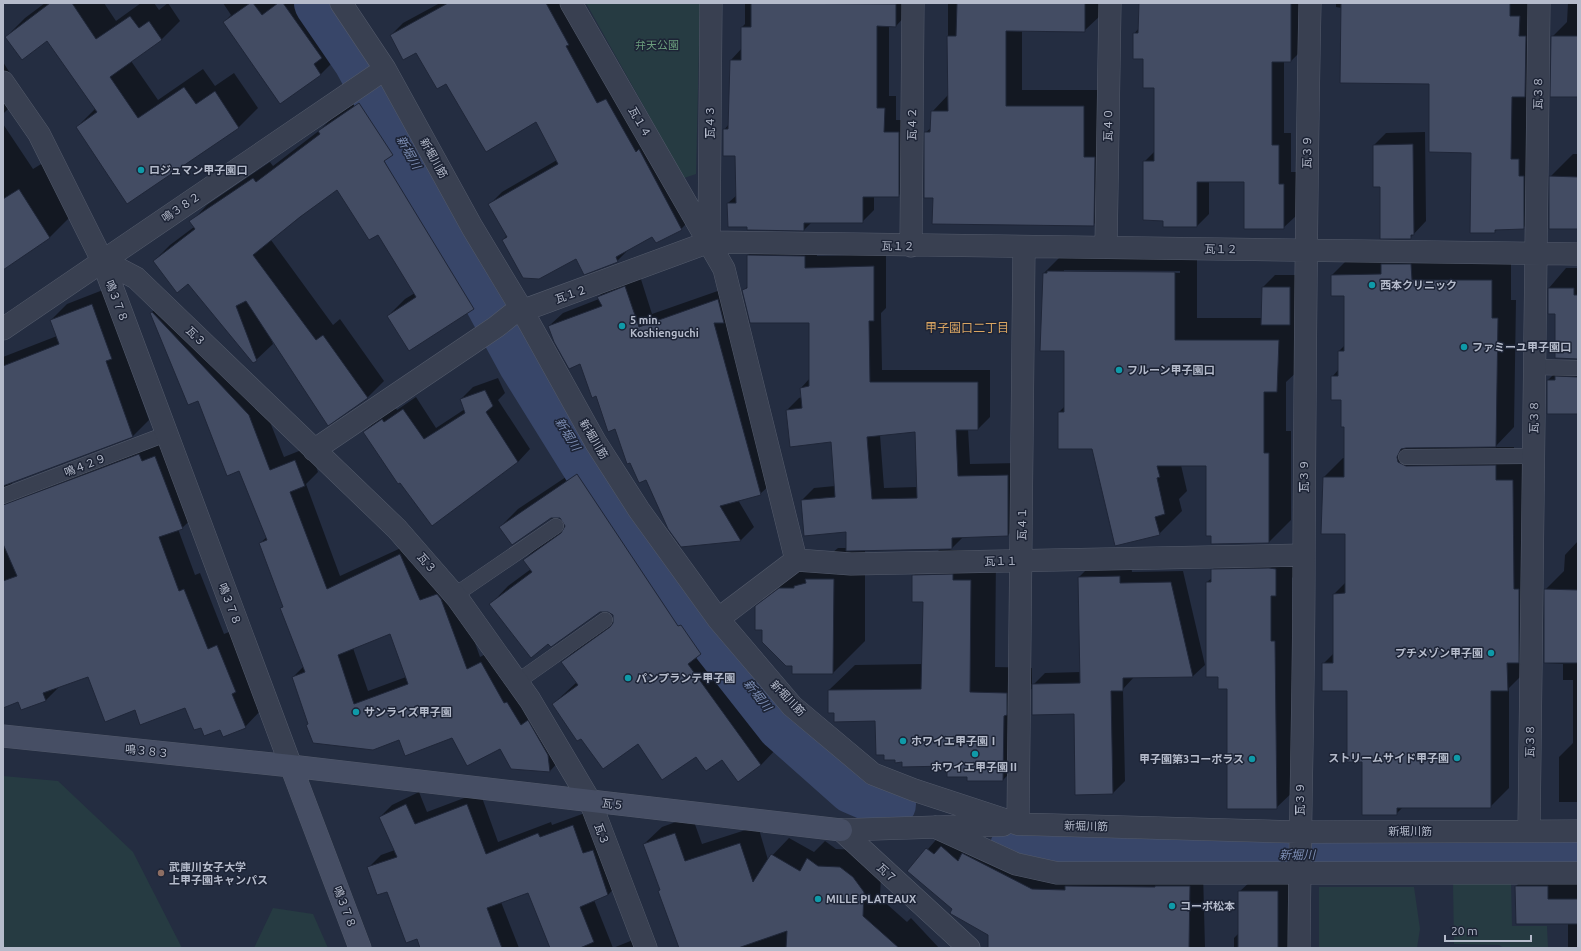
<svg xmlns="http://www.w3.org/2000/svg" width="1581" height="951" font-family="Ubuntu,'Noto Sans JP',sans-serif">
<rect width="100%" height="100%" fill="#242d41"/>
<path fill="#263b42" d="M586 3H700L696 174 684 178Z
M3 776 58 781 133 852 182 948H3Z
M1511 881 1512 926H1547L1548 948H1504L1499 945 1454 944 1453 882Z
M1319 887H1414L1420 929 1417 948H1319Z
M273 908 313 914 328 948H254Z"/>
<path fill="#0007" fill-rule="evenodd" d="M45 3H104L116 21 141 3H154L159 10 168 3 180 21 161 40 131 61 158 100 203 69 215 86 234 73 258 108 239 127 128 202 77 127 95 109 47 40 6 37 25 18Z
M223 3H321L343 35 337 42 343 52 321 74 281 102 224 22 231 15Z
M440 3H565L693 217 681 229 652 235 629 249 617 261 576 258 503 240 507 235 490 204 502 192 557 160 536 121 447 83 416 51 391 35 403 23Z
M745 3H908V13L896 26 889 25V96H896V120H911V184L898 196H874V210L862 222H812L804 230 748 229V226L728 203 737 195 736 155 724 130 729 124 731 60 742 48V27L745 24Z
M948 3H1101V15L1084 31 1022 30V90H1101L1110 208 1093 225 934 197 925 133 932 127V112L948 95Z
M1140 3H1303V49L1291 61H1284V133H1291V172H1296V216L1283 228 1245 181H1209V214L1197 226 1165 220 1144 162 1155 151V87L1134 34 1139 28Z
M1336 3H1537L1541 210 1523 228 1498 229 1494 232 1472 152 1430 83 1342 8 1336 7Z
M1568 3H1578V96L1552 37 1567 22Z
M3 62 23 94 3 114Z
M376 87 409 138 401 146 490 292 474 308 409 349 388 316 405 299 415 293 378 233 337 188 271 240 333 325 340 319 384 381 368 397 334 421 271 339 273 344 256 360 188 283 154 261 170 245 194 227 191 222 207 205 270 162 273 166 320 130 336 114Z
M3 124 33 169 51 158 81 206 49 238 3 269Z
M1425 132 1426 221 1410 238 1381 186 1374 145 1386 133Z
M1573 154H1578V228L1550 177Z
M760 243 816 244 817 256 886 254V308L881 313 882 370H990V417L978 429H968L970 464 1019 463 1020 523 1008 535 964 536 950 550H978V555H996L995 667 1032 668V686L1045 673 1081 672 1079 577 1090 566 1131 564 1132 572 1183 571 1205 665 1193 676 1134 677 1123 689 1125 781 1113 793 1076 794 1075 713 1033 688 1029 691 1028 754 1003 780 968 776 948 765 903 761 876 720 834 712 829 690 855 665 923 664 924 601 913 576 940 549 865 550V641L833 673 793 665 763 629 756 607 788 575 832 553 838 548H847V531L802 500 814 488 835 486 832 440 787 410 799 398 802 397 801 388 810 378V322L743 291 748 286V255ZM916 430 917 487 884 488 880 435Z
M1197 250V318H1262L1263 287 1275 275H1302L1300 369 1286 382V431H1291V520L1269 542 1207 465H1181L1187 491 1179 499 1182 511 1159 534 1093 448 1059 412 1065 406V350L1044 273 1066 251ZM1064 270 1180 271V273L1064 272Z
M1351 256 1511 262V300H1516L1514 427 1495 447H1514V461L1531 462 1526 671 1509 688V788L1490 807H1403L1396 814 1363 761 1348 690 1323 664 1334 653V594L1346 582V533L1324 477 1343 458H1345V426L1342 399 1332 377 1339 369V351L1345 345V295H1332V275Z
M1566 268H1578V359L1556 313H1549V288Z
M639 273 652 314 732 286 774 481 760 494 738 500 754 527 740 541 647 478 597 395 581 363 549 326 563 313 599 299 598 297 611 284Z
M108 288 128 342 123 347 149 420 133 436 11 482 14 487 156 438 158 445 171 440 199 512 182 528 178 529 195 575 200 573 224 634 234 630 261 710 245 727 221 728 201 726 186 707 135 709 88 675 60 686 46 700 19 701 3 707V357L57 336 51 320 67 304Z
M164 300 262 402 284 457 309 447 318 472 306 484 340 576 414 542 455 586 480 657 495 649 563 757 550 771 501 747 453 736 400 739 307 725 309 723 293 677 304 666 260 543 267 537 240 470 151 313ZM391 633 406 677 368 691 353 648Z
M1578 364V413L1548 380 1560 368Z
M498 378 505 393 498 400 530 449 518 462 364 432 376 420 395 407 397 410 416 397 436 428 465 409 461 399 473 387Z
M596 457 719 635 708 647 779 746 761 765 738 781 722 758 696 755 638 743 581 737 553 704 577 682 563 662 581 644 614 620V615L609 611 490 605 508 586 531 569 524 560 542 542 566 525 561 517 500 527 518 509Z
M1578 541V802H1559V757L1573 743V680H1563V664L1545 663V590L1564 571 1565 555Z
M1234 548H1297V573L1292 578V620H1296L1298 787 1276 808 1228 688 1207 582 1212 578V570Z
M419 792 427 812 480 792 498 842 551 822 552 825 585 813 620 882 608 895 594 900 613 948H551L529 891 501 902 519 948H422L417 937 388 890 368 868 381 855 395 850 380 817 392 805Z
M692 816 702 844 758 826 768 860 789 838 814 852 825 841 836 849 858 850 881 874 880 898 907 922 911 918 939 948H680L661 889 644 844 662 827Z
M941 834 1046 876 1203 872 1205 948H989V934L953 909 909 871Z
M1535 868 1578 881V948H1568V923H1517L1516 886Z
M1252 880H1290L1298 948H1234V938L1239 933V892Z
M633 940 636 948H613Z"/>
<g fill="none" stroke-linecap="round" stroke-linejoin="round">
<path stroke="#384669" stroke-width="52" d="M320 3 359 60 524 363 624 524 782 725 853 788 890 804
M1016 847 1081 855 1578 853"/>
</g>
<path fill="#434c63" stroke="#1f2638" fill-rule="evenodd" d="M50 3H72L96 39 130 16 139 28 149 21 162 40 110 77 138 118 184 87 196 104 215 91 239 128 127 204 76 127 97 112 47 41 22 60 5 37Z
M250 3H253L262 15 278 3H283L322 58 314 64 321 75 280 104 223 22Z
M448 3H546L569 45 566 46 597 103 606 99 636 152 639 149 682 230 656 243 652 237 616 257 618 262 584 275 576 259 539 279 523 278 502 240 507 237 488 204 558 164 536 122 486 152 446 84 437 89 416 53 403 60 390 35Z
M751 3 896 4V27L877 26V108H885L884 132H899V197H863V223H804V231L747 230V227H728L727 203H736L735 156H723V129H728L730 60H741V27H751Z
M957 3H1085V32L1006 31V106H1084V157H1095L1094 226 932 224 933 198H924V132H930L931 111H948L947 36H956Z
M1139 3H1291V62H1272V145H1279V184H1284V229H1244V182H1197V227H1163V221L1143 220V161H1154V88H1143V59H1133V33H1138Z
M1341 3H1510V16H1520L1519 36H1526L1525 97H1512L1511 159H1519V176H1524V229L1495 230V233H1470L1471 153 1429 152V84L1340 83Z
M1551 36H1578V97H1550Z
M359 103 393 155 384 161 474 309 409 351 387 316 416 297 378 235 369 240 337 190 300 217 253 255 316 340 323 335 368 398 328 426 246 301 236 306 257 361 253 363 188 284 177 293 153 261 195 229 189 221 253 178 256 182 320 134 318 131Z
M1413 144 1414 235H1411V239H1380V187H1373V145Z
M1549 176 1578 177V229H1549Z
M19 189 50 238 3 270V199Z
M747 255 805 256V268L874 266V321H869L870 382H978V430H956L958 476 1008 475V536L952 538V549L849 551H846V532L804 536 801 500 835 497 831 442 790 447 786 410 802 408 800 388 809 386V323H750L742 290 747 288ZM915 432 917 498 872 499 867 437Z
M1381 264H1411L1412 280H1492V318H1498L1496 447 1406 448 1401 449 1397 457 1398 462 1406 466 1496 465V480H1513L1514 589H1519V663H1507L1508 691H1491V808H1397V815H1362V762H1347V691H1322V663H1333V594L1345 593V534H1321L1323 477H1344V427H1341V400H1331V376H1338V351H1344V296H1331V275L1381 274Z
M1047 271 1175 272V340H1279L1277 392H1264V453H1269V543L1211 544V536H1206V466H1157L1160 477 1157 478 1165 514 1155 517 1160 535 1115 546 1092 449H1058V412H1064V351H1040L1043 273H1047Z
M625 286 639 327 718 299 724 323H714L761 495 720 506 741 541 681 547 668 529 646 480 639 483 630 463 627 464 615 429 608 432 596 396 592 398 580 364 569 369 554 342 548 326 602 306 597 297Z
M1262 287H1290V325H1261Z
M1548 288H1574V295H1578V359L1555 358V314H1548Z
M92 304 112 359 106 361 133 437 3 486V366L59 344 50 320Z
M152 312 249 415 270 470 295 460 305 486 290 492 327 589 400 554 420 600 437 594 441 599 467 669 481 662 504 703 507 702 521 725 528 720 548 755 550 772 511 769 500 749 467 766 452 738 405 756 399 740 373 750 313 743 306 725 308 724 292 677 305 672 280 608 283 607 259 543 267 540 239 471 227 476 198 401 188 405 150 313ZM390 634 408 684 354 704 338 655Z
M1555 376 1578 377V414H1547V380H1555Z
M485 390 493 406 486 412 518 462 432 526 400 483 398 484 363 432 382 419 384 422 403 409 424 439 465 413 460 399Z
M139 454 142 461 155 456 183 529 159 537 179 591 184 589 208 649 217 645 236 692 232 694 246 728 223 737 220 730 204 736 201 728 194 730 185 708 140 725 135 710 105 722 88 677 43 693 46 701 21 710 18 702 3 708V581L17 576 3 544V505Z
M577 474 678 626 681 625 701 654 688 664 761 765 738 782 722 760 706 771 696 757 662 780 638 744 603 769 581 739 577 741 552 704 578 685 561 662 610 627 613 623V615L608 612H600L551 647 548 644 531 658 489 604 532 572 523 560 561 533 565 526 560 518H551L512 545 499 527Z
M1269 568 1276 569V596H1271V641H1275L1277 809H1227V689H1218V677H1206V582H1211V569Z
M953 574V580H971L970 692 1007 693V715L1004 716 1003 781H967V777H947V766L902 767V762L895 763V760H884V755H876L875 721 834 722V713H828V690L921 689 923 602H912V575Z
M1120 576V583L1171 582 1193 677 1123 678V691H1111L1113 794 1075 795 1074 714 1032 715V684L1080 683 1078 577Z
M805 579H834L833 674H792V666H786L762 642V630H755V606L779 588H794V586L806 583Z
M1544 589 1578 590V663H1544Z
M406 804 415 824 467 804 486 854 538 833 540 837 573 825 583 853 593 850 608 895 580 907 594 942 580 948H550L528 893 487 908 502 948H420L417 939 406 943 387 892 377 895 367 867 397 857 379 817Z
M675 833 685 861 740 843 753 882 771 854 800 871 807 858 818 866 840 867 853 877 864 892 863 916 899 948H786L787 931 738 948H679L658 891 660 890 643 844Z
M941 846 958 861 962 853 1032 889 1065 890V886L1155 887V886H1190L1189 948H988V935L951 914 950 913 952 909 907 871 926 848 934 854Z
M1515 886H1548V899H1578V924H1516Z
M1238 891H1278V948H1238Z"/>
<g fill="none" stroke-linecap="round" stroke-linejoin="round">
<g stroke="#535a6b" stroke-width="16">
<path id="lane" d="M1534 367 1578 368
M1406 457 1534 456
M3 496 166 434
M455 595 556 526
M517 682 605 620"/>
</g>
<g stroke="#535a6b" stroke-width="23">
<path id="street" d="M341 3 385 69 472 227 522 310 596 443 639 510 718 619 792 706 873 774 914 790 1018 824 1299 832 1578 831
M571 3 724 269 796 560
M3 82 39 134 102 260 291 766
M709 241 711 3
M911 246 913 3
M1106 247 1110 3
M102 260 136 278 397 529 458 599 530 700 590 801 646 948
M3 329 385 69
M314 450 496 327 511 315 709 242 1578 254
M718 619 796 560 851 564 1304 555
M1018 824 1024 247
M935 827 1016 864 1057 873H1578
M841 830 1003 825
M841 830 969 948
M1529 831 1539 3
M1299 948C1300 818 1304 688 1304 559 1305 373 1306 188 1310 3"/>
</g>
<g stroke="#535a6b" stroke-width="23">
<path id="secondary" d="M3 736 291 766 841 830
M291 766 360 948"/>
</g>
<use href="#lane" stroke="#394051" stroke-width="15"/>
<use href="#street" stroke="#394051" stroke-width="22"/>
<use href="#secondary" stroke="#464e64" stroke-width="22"/>
</g>
<g fill="#0f9aa8" stroke="#1d2436" stroke-width="1.5">
<circle cx="141" cy="170" r="4"/>
<circle cx="1372" cy="285" r="4"/>
<circle cx="622" cy="326" r="4"/>
<circle cx="1464" cy="347" r="4"/>
<circle cx="1119" cy="370" r="4"/>
<circle cx="1491" cy="653" r="4"/>
<circle cx="628" cy="678" r="4"/>
<circle cx="356" cy="712" r="4"/>
<circle cx="903" cy="741" r="4"/>
<circle cx="975" cy="754" r="4"/>
<circle cx="1457" cy="758" r="4"/>
<circle cx="1252" cy="759" r="4"/>
<circle cx="818" cy="899" r="4"/>
<circle cx="1172" cy="906" r="4"/>
</g>
<circle fill="#8d6e63" stroke="#1d2436" stroke-width="1.5" cx="161" cy="873" r="4"/>
<g text-anchor="middle" dominant-baseline="central" stroke-width="3" stroke-linejoin="round" paint-order="stroke">
<g font-size="11" fill="#6b9d7d" stroke="#1d2436">
<text x="657" y="45">弁天公園</text>
</g>
<g font-size="11" fill="#b5bbcb" stroke="#1d2436">
<text transform="translate(1538 93) rotate(-89)">瓦３８</text>
<text transform="translate(640 122) rotate(60)">瓦１４</text>
<text transform="translate(710 122) rotate(-90)">瓦４３</text>
<text transform="translate(912 124) rotate(-89)">瓦４２</text>
<text transform="translate(1108 125) rotate(-89)">瓦４０</text>
<text transform="translate(1307 152) rotate(-89)">瓦３９</text>
<text transform="translate(434 158) rotate(61)">新堀川筋</text>
<text transform="translate(181 207) rotate(-34)">鳴３８２</text>
<text transform="translate(898 246) rotate(1)">瓦１２</text>
<text transform="translate(1221 249) rotate(1)">瓦１２</text>
<text transform="translate(571 294) rotate(-19)">瓦１２</text>
<text transform="translate(117 301) rotate(69)">鳴３７８</text>
<text transform="translate(196 336) rotate(44)">瓦３</text>
<text transform="translate(1534 417) rotate(-89)">瓦３８</text>
<text transform="translate(594 439) rotate(59)">新堀川筋</text>
<text transform="translate(85 465) rotate(-21)">鳴４２９</text>
<text transform="translate(1304 476) rotate(-90)">瓦３９</text>
<text transform="translate(1022 524) rotate(-89)">瓦４１</text>
<text transform="translate(1001 561) rotate(-1)">瓦１１</text>
<text transform="translate(427 563) rotate(49)">瓦３</text>
<text transform="translate(230 604) rotate(69)">鳴３７８</text>
<text transform="translate(788 698) rotate(46)">新堀川筋</text>
<text transform="translate(1530 741) rotate(-89)">瓦３８</text>
<text transform="translate(147 751) rotate(6)">鳴３８３</text>
<text transform="translate(1300 799) rotate(-90)">瓦３９</text>
<text transform="translate(613 804) rotate(7)">瓦５</text>
<text transform="translate(1086 826) rotate(1)">新堀川筋</text>
<text x="1410" y="831">新堀川筋</text>
<text transform="translate(602 834) rotate(69)">瓦３</text>
<text transform="translate(887 873) rotate(42)">瓦７</text>
<text transform="translate(345 907) rotate(69)">鳴３７８</text>
</g>
<g font-size="11" font-weight="bold" fill="#b5bbcb" stroke="#1d2436" text-anchor="start">
<text x="149" y="170">ロジュマン甲子園口</text>
<text x="1380" y="285">西本クリニック</text>
<text x="630" y="320">5 min.<tspan x="630" dy="13">Koshienguchi</tspan></text>
<text x="1472" y="347">ファミーユ甲子園口</text>
<text x="1127" y="370">フルーン甲子園口</text>
<text x="1483" y="653" text-anchor="end">プチメゾン甲子園</text>
<text x="636" y="678">パンプランテ甲子園</text>
<text x="364" y="712">サンライズ甲子園</text>
<text x="911" y="741">ホワイエ甲子園Ⅰ</text>
<text x="1449" y="758" text-anchor="end">ストリームサイド甲子園</text>
<text x="1244" y="759" text-anchor="end">甲子園第3コーポラス</text>
<text x="975" y="767" text-anchor="middle">ホワイエ甲子園Ⅱ</text>
<text x="169" y="867">武庫川女子大学<tspan x="169" dy="13">上甲子園キャンパス</tspan></text>
<text x="826" y="899">MILLE PLATEAUX</text>
<text x="1180" y="906">コーポ松本</text>
</g>
<g font-size="12" font-style="italic" fill="#7c8db3" stroke="#1d2436">
<text transform="translate(409 152) rotate(61)">新堀川</text>
<text transform="translate(568 434) rotate(58)">新堀川</text>
<text transform="translate(758 695) rotate(52)">新堀川</text>
<text x="1297" y="854">新堀川</text>
</g>
<g font-size="12" fill="#d9a562" stroke="#1d2436">
<text x="967" y="327">甲子園口二丁目</text>
</g>
</g>
<rect width="1581" height="951" fill="none" stroke="#b5bbcb" stroke-width="8"/>
<path d="M1445 935v6h86v-6" fill="none" stroke="#b5bbcb" stroke-width="2"/>
<text x="1451" y="935" font-size="12" fill="#b5bbcb" stroke="#1d2436" stroke-width="3" paint-order="stroke">20 m</text>
</svg>
